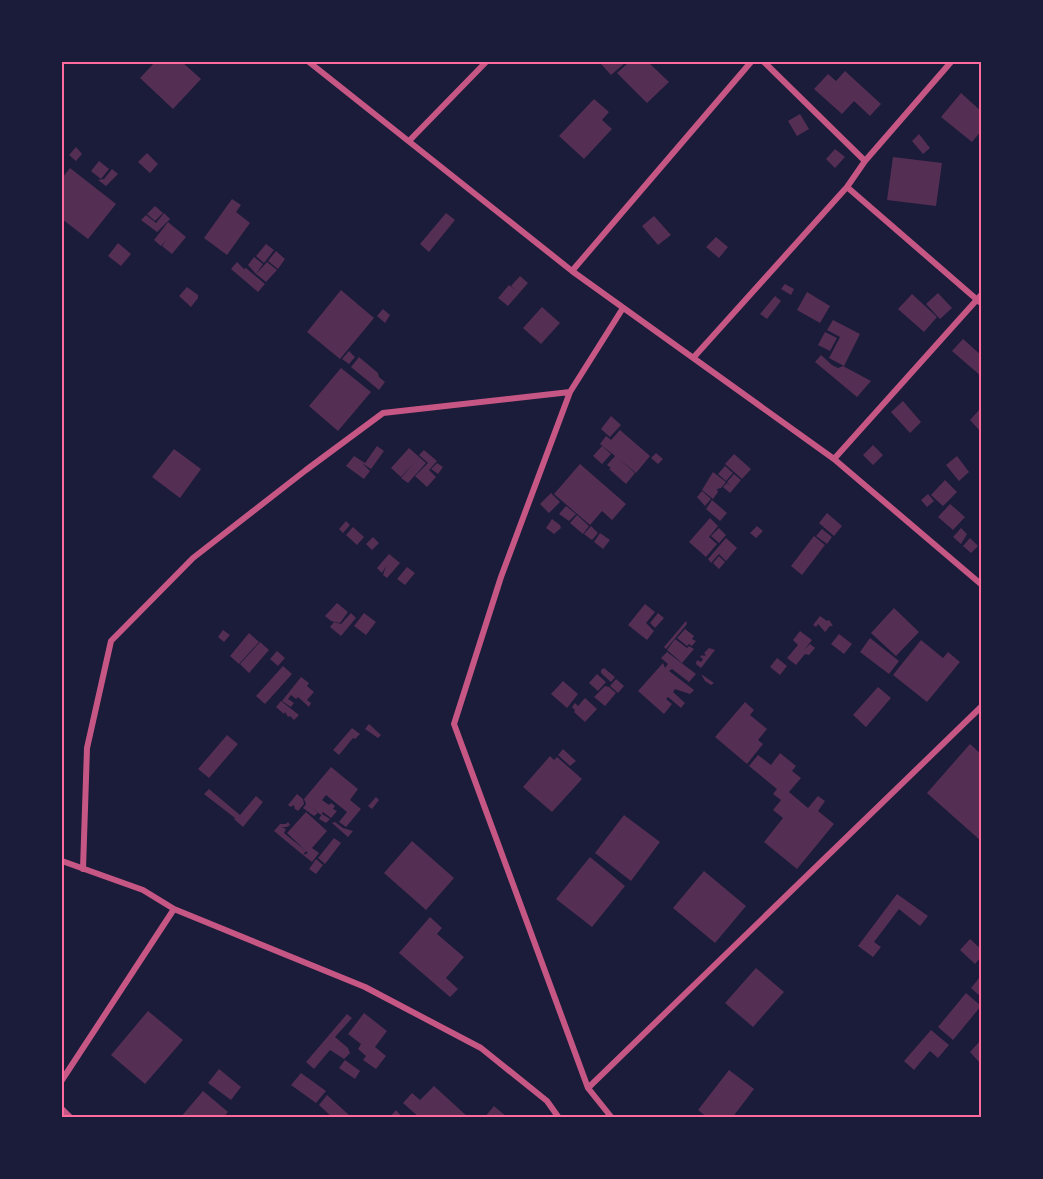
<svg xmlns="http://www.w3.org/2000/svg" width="1043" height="1179" font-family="Jost,sans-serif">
<rect width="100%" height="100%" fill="#1b1b3a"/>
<path fill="#542f53" d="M155 62H182L201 79 173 109 140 78Z
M604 62H626L611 75 601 64Z
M629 62H648L669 82 647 103 617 73Z
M845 71 881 104 870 116 854 101 842 114 814 89 828 74 836 81Z
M961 93 981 111V131L972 142 941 117Z
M594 99 609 112 602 120 612 129 584 159 559 136Z
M800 114 809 129 797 136 788 121Z
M919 134 930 148 923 154 912 141Z
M76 147 82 154 76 161 69 155Z
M835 149 845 157 835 168 826 159Z
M147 153 158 164 150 173 138 162Z
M893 157 942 163 936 206 887 200Z
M99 161 109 169 101 179 91 171Z
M70 168 116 204 88 239 62 219V178Z
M112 169 118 174 106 186 98 180 104 179Z
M232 199 241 205 236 212 250 223 227 255 204 238Z
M155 206 163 213 155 221 147 214Z
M164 213 170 219 157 232 141 220 146 215 156 223Z
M446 213 455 220 429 252 420 244Z
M654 216 671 235 658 245 642 226Z
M168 222 186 237 172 254 162 246 166 240 161 246 154 240Z
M716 237 728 247 719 258 706 247Z
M118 243 131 254 121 266 108 256Z
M266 244 274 250 264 263 256 256Z
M276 251 285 259 278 269 268 261Z
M254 257 263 264 256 274 248 265Z
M237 262 244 269 246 268 265 284 258 292 231 269Z
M267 262 277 270 266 282 256 274Z
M520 276 528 283 508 306 498 298 509 285 516 291 511 286Z
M785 284 794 289 791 295 781 289Z
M187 287 198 295V298L191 307 179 296Z
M341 290 374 318 340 359 307 332Z
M807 292 830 306 820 323 797 310Z
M938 293 952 308 940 319 926 304Z
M912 294 937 317 924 332 898 309Z
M775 296 781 301 767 319 760 314Z
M542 307 560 323 541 344 523 328Z
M383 309 390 315 385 323 377 316Z
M833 320 860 334 844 366 829 358 840 337 827 330Z
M825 332 837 338 830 351 818 345Z
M963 339 981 355V376L952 351Z
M349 351 355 357 349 364 342 359Z
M821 355 832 365 838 368 843 366 871 381 857 397 815 362Z
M359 357 378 373 379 377 385 382 379 390 351 367Z
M341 368 371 392 338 431 309 406Z
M903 401 921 422 910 433 891 412Z
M981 408V432L970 420Z
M611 416 621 425 610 437 601 429Z
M620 430 650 456 636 473 618 458 635 473 626 484 609 469 611 468 607 465 615 456 600 444 606 436 611 440Z
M873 445 883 455 873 465 863 455Z
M377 446 384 451 371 469 362 463 370 471 364 479 346 466 354 456 365 463Z
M602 446 611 454 602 464 593 456Z
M409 448 426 463 408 483 401 478 414 463 401 477 391 468Z
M174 449 201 469 180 498 152 477Z
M424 450 437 461 429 470 436 477 427 487 415 476 428 463 419 455Z
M656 453 663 459 658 464 651 458Z
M734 454 751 469 742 479 725 464Z
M957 456 969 472 959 481 946 465Z
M437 463 443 467 438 474 431 469Z
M580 464 626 504 612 520 602 511 590 525 554 494Z
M725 466 733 473 726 481 718 474Z
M713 472 726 482 721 488 717 489 718 492 713 499 702 490Z
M734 474 741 480 730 493 723 487 727 483 731 486 727 482Z
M945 480 957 492 943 506 931 495Z
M702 491 711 499 705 506 697 497Z
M551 493 560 502 549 513 540 504Z
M928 494 934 501 927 507 921 500Z
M712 500 727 513 720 521 706 509Z
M950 504 965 517 953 530 938 517Z
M566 506 576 514 569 521 559 514Z
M827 513 842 526 834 536 819 523Z
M577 515 589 526 583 534 570 523Z
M710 518 718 526 709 537 717 544 706 557 689 542Z
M552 519 560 525 561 528 554 534 546 528Z
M346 521 350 525 343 533 339 529Z
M591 526 598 533 592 540 584 534Z
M757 526 763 531 756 538 750 533Z
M353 527 364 537 357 545 346 535Z
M719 528 726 535 719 543 711 536Z
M961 528 967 534 961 544 953 537Z
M822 529 832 537 827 544 816 536Z
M600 533 610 540 603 549 594 542Z
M814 536 825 545 802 575 791 566Z
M373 537 379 543 372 550 366 544Z
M726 538 737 548 726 561 719 554 711 563 708 559Z
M970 538 978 546 971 553 963 546Z
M389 554 400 563 387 578 383 575 386 566 382 573 377 568Z
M719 556 725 562 719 569 713 563Z
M407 567 415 573 405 585 397 579Z
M337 603 348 612 340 623 331 621 325 616Z
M645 604 655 612 646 623 654 631 647 640 628 625Z
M894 608 919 632 896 656 871 633Z
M351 613 356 618 341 636 330 627 334 622 341 624Z
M364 613 376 622 366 635 354 626Z
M658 613 664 618 655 628 650 623Z
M820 616 827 621 828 620 830 621 833 626H830L825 632 818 624 816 627 813 625Z
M686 621 687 624 666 649 664 647Z
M685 629 694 636 692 639 696 641 692 646 689 644 687 646 677 638Z
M223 630 230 635 224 642 218 637Z
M800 631 812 640 804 650 810 644 815 648 809 655 805 654 796 665 787 658 798 645 793 640Z
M249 633 259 642 239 664 230 656Z
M839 634 852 644 844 654 831 644Z
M870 638 899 661 889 674 860 652Z
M675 639 687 648 689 646 694 649 682 663 667 650Z
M921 640 943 658 948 652 960 662 927 702 893 675Z
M260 642 269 650 249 673 240 664Z
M709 648 715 650 701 668 696 664 697 660 701 662 703 659 700 657 702 655 704 656 706 655 704 653Z
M277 651 285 658 278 666 270 659Z
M667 652 696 674 689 682 672 669 669 671 694 690 690 694 675 689 673 692 685 703 681 708 668 697 666 699 672 704 664 714 638 691 663 663 665 668 668 664 661 658Z
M777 658 787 666 780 675 770 667Z
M283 666 292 674 265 704 256 696Z
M604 668 615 677 611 682 601 673V670Z
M597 674 606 682 598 691 589 683Z
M701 674 714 683 711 685 705 681Z
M301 677 309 683 307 686 314 692 307 700 311 703 309 707 298 697 296 699 291 695 288 699 294 703 291 707 282 701Z
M616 679 624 686 618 693 610 686Z
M563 681 578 694 567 708 551 694Z
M605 686 609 687 616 693 605 706 594 697Z
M878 687 891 698 866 727 853 715Z
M585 698 597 709 585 722 574 712 575 710 572 707 575 703 578 706Z
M281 701 299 715 294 720 290 716 288 717 285 712 284 714 276 707Z
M745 702 754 710 750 715 767 729 758 740 763 744 747 764 715 737Z
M369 724 381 735 378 738 365 729Z
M352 728 360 734 355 739 353 738 339 755 333 750Z
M227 735 238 744 209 778 198 769Z
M970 744 981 754V841L927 793Z
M563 749 576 761 570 766 558 755Z
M780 753 796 766 792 771 801 778 789 792 808 808 818 796 825 801 818 811 834 824 797 869 764 842 783 818 773 810 781 800 773 794 777 789 749 766 758 755 771 765Z
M550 756 554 760 557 757 582 779 552 812 523 787Z
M331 767 358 789 350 800 361 809 346 827 339 822 347 812 326 795 322 800 329 805 331 803 335 806 333 809 337 811 331 818 323 812 321 815 311 807 318 813 314 816 303 808 306 804 304 799Z
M209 789 240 815 256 796 263 802 243 827 234 819 235 818 204 794Z
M297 794 303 799 304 804 298 811 294 808 295 807 293 805 291 807 288 805Z
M376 797 379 800 372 809 368 806Z
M306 812 327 831 312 848 319 853 312 862 303 855 308 853 287 833Z
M322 814 330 819 326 823 319 819Z
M624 815 660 842 631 881 595 853Z
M288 822 290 825 287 827H282L286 829 284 833 306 851 303 855 274 831 280 824H286Z
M335 822 343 828 353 831 348 837 332 823Z
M334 838 341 843 325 864 318 858Z
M412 841 454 878 426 910 384 873Z
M590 857 625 886 592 927 556 899Z
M316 859 323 865 316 874 309 869Z
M704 871 746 906 715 943 673 908Z
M897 894 928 916 920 926 899 909 874 942 881 947 873 957 858 946Z
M430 917 442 928 437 934 464 957 446 978 458 989 450 997 399 953Z
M970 939 981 949V957L975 964 960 950Z
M756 968 784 992 753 1027 725 1003Z
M980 977 981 978V997L971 988Z
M966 993 981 1006 953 1040 938 1027Z
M148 1011 183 1040 145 1084 111 1055Z
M364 1013 387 1031 375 1047 386 1056 376 1069 363 1060 366 1056 358 1049 361 1044 348 1034Z
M347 1014 352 1018 335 1037 348 1048 350 1053 344 1059 330 1050 314 1069 306 1062Z
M931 1030 949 1045 938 1058 930 1051 914 1070 904 1061Z
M981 1040V1064L970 1052Z
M345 1060 360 1071 355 1079 339 1068Z
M219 1069 241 1087 231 1100 208 1083Z
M729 1070 754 1089 732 1118H708L698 1110Z
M301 1073 326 1091 316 1103 291 1085Z
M434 1086 469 1118H420L403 1103 412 1093 420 1100Z
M203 1091 228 1112 223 1118H180Z
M327 1095 349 1115 346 1118H333L319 1105Z
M494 1106 508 1118H484Z
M396 1110 403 1118H389Z"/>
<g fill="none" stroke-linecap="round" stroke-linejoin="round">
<path stroke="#c65784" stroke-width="6" d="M309 62 572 271 834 459 982 585
M764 62 865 161
M409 141 486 62
M847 187 982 304
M572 271 751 62
M694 357 847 187 865 161 951 62
M834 459 982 294
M62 861 143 890 174 909 365 987 481 1048 547 1101 559 1118
M83 869 87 748 111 641 193 558 306 470 383 413 570 392
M62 1080 174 909
M588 1088 982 706
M62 1109 71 1118
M612 1118 588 1088 454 724 501 577 570 392 623 308"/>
</g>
<rect width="1043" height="1179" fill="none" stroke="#1b1b3a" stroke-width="126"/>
<rect x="63" y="63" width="917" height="1053" fill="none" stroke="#ff6b9d" stroke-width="2"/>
</svg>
